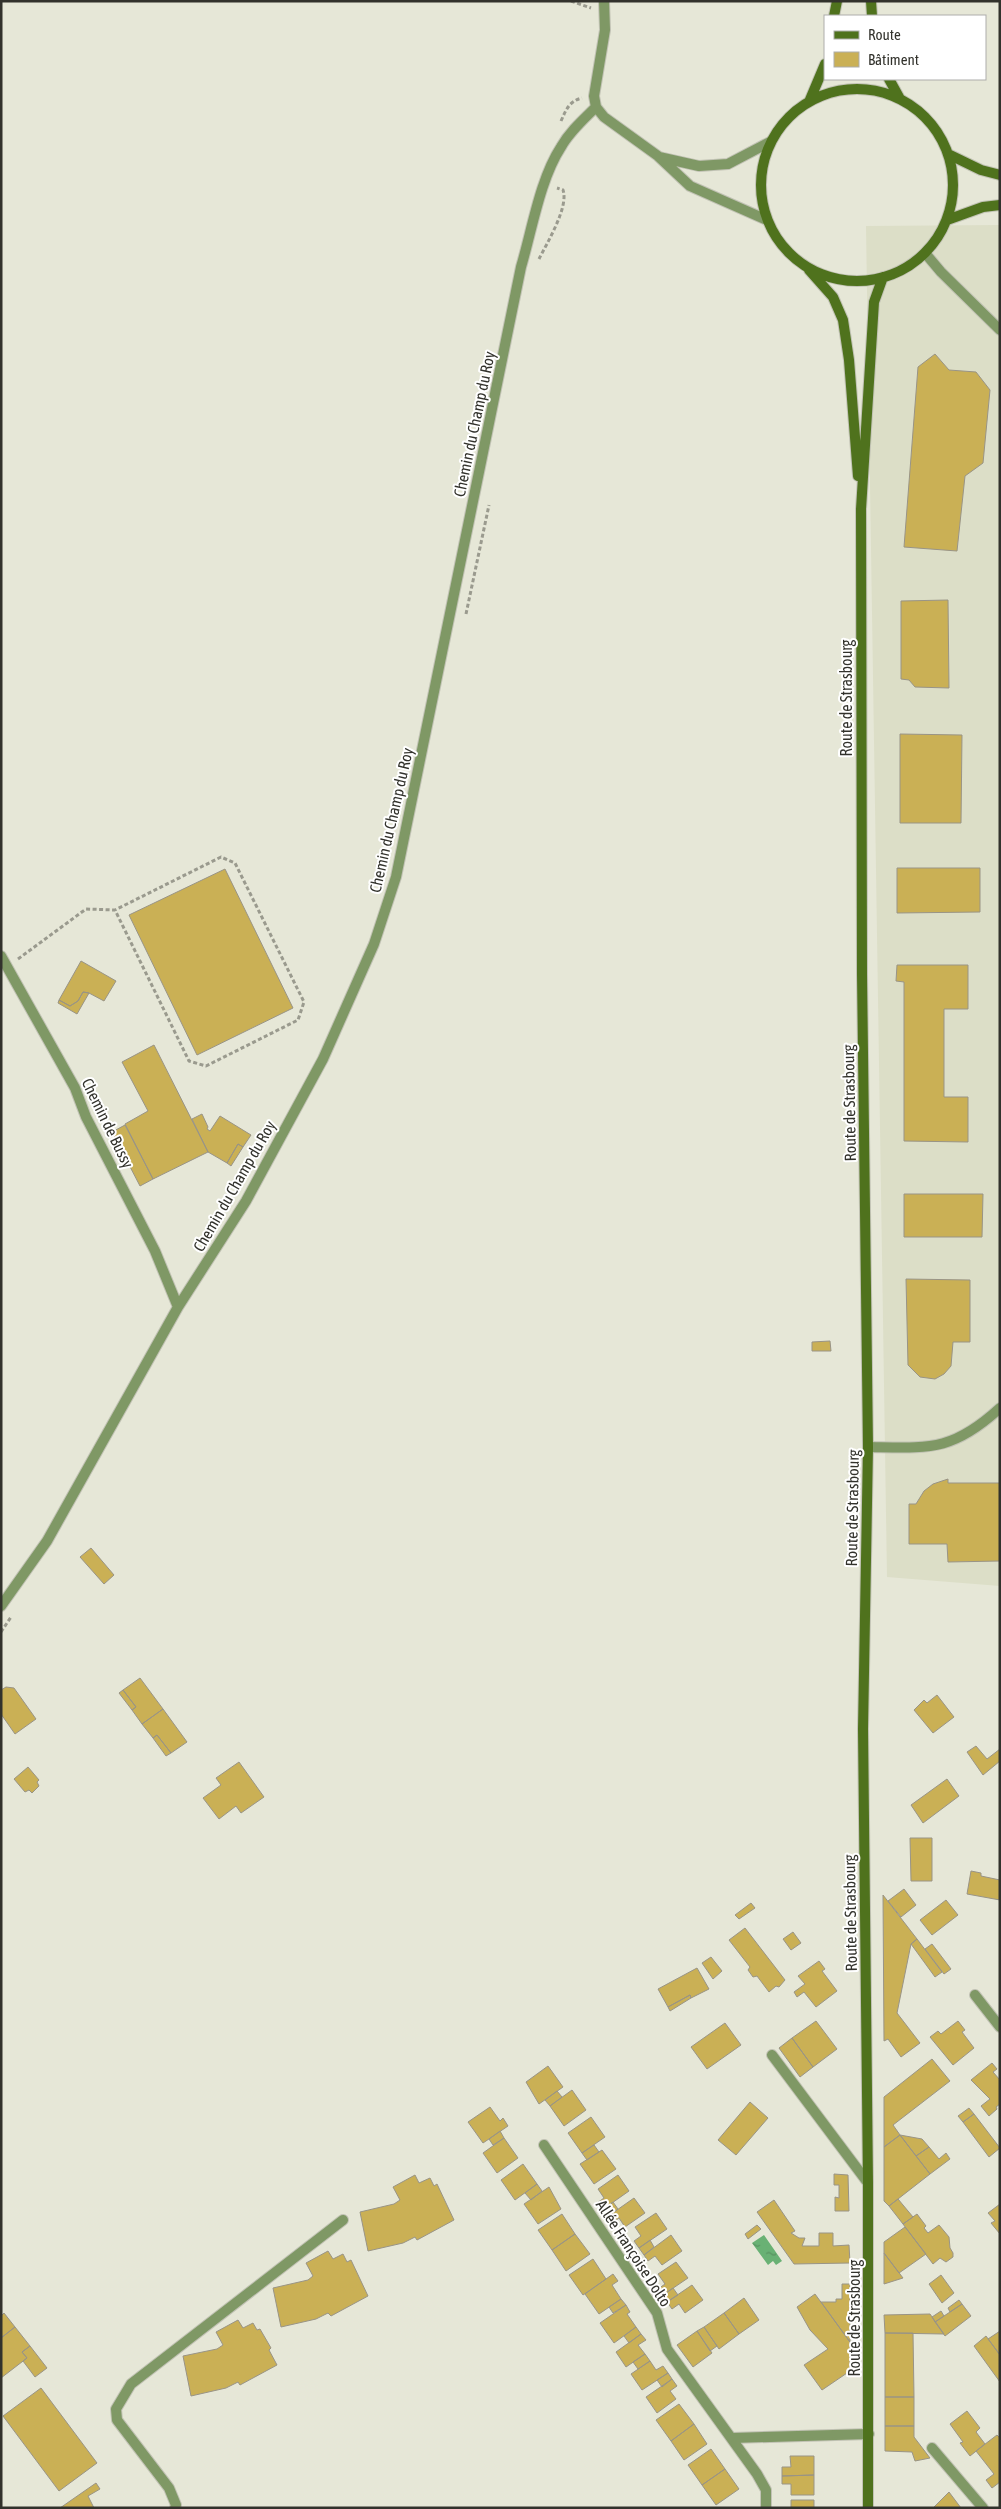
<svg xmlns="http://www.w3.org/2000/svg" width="1001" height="2509" font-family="'Asap Condensed',sans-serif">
<defs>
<pattern id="water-ripples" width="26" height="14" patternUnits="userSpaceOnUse" patternTransform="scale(1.25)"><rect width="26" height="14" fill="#69b174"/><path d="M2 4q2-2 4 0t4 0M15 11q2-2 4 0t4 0" fill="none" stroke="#57915f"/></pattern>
</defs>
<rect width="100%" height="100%" fill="#e6e7d7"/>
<path fill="#dcdec7" d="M1000 225V1586L887 1577 866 226Z"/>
<path fill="url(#water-ripples)" d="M764 2235 782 2261 776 2265 773 2261 768 2265 752 2243Z"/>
<path fill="#cab055" stroke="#999486" d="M935 354 949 370 976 372 990 390 983 463 965 476 957 551 904 547 918 367Z
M948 600 949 688 915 687 909 680 901 679V601Z
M900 734 962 735 961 823H900Z
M897 868H980V912L897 913Z
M225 869 293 1008 197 1055 129 915Z
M81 961 116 981 104 1001 89 993 83 992 78 1001 70 1006 59 1000Z
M897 965H968V1009H944V1097H968V1142L904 1141V982L896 981Z
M83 992 89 993 77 1014 58 1003 59 1000 70 1006 78 1001Z
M154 1045 208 1152 153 1179 125 1124 148 1111 122 1062Z
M202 1114 208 1127 207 1129 210 1131 220 1116 251 1135 243 1147 238 1144 227 1163 208 1152 192 1119Z
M125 1125 153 1179 140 1186 112 1132Z
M238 1144 243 1147 231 1166 227 1163Z
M904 1194H983L982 1237H904Z
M906 1279 970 1280V1342H953L951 1366 944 1374 935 1379 920 1377 908 1365Z
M830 1341 831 1351H812V1342Z
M948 1479V1483H1000V1561L948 1562 947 1544H909V1504H916L924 1491 933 1484Z
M91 1548 114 1575 104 1584 80 1557Z
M140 1678 163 1709 142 1724 132 1710 136 1707 123 1690Z
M6 1687 14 1688 36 1719 15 1734 1 1714V1690Z
M123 1690 136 1707 132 1710 119 1693Z
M937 1695 954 1717 933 1733 914 1710 924 1700 927 1703Z
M163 1709 187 1742 171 1753 157 1735 153 1738 142 1724Z
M157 1735 171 1753 166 1756 153 1738Z
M976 1746 987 1759 1000 1749V1761L983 1775 967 1752Z
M239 1762 264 1797 241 1813 236 1806 219 1819 203 1798 221 1785 216 1778Z
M28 1767 39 1780 37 1782 39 1786 32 1793 29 1790 25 1792 14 1779Z
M947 1779 959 1796 923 1823 911 1805Z
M910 1838H932V1881H911Z
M971 1871 981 1873V1876L1000 1880V1900L967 1894Z
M904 1889 916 1905 901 1917 888 1901Z
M883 1895 917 1939 911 1944 897 2013 920 2043 901 2057 888 2039 884 2041Z
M946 1900 958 1915 932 1935 920 1920Z
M751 1903 755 1908 739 1919 735 1915Z
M745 1928 785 1980 779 1987 776 1986 769 1992 757 1976 753 1977 748 1970 750 1967 729 1940Z
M793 1932 801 1943 791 1950 783 1939Z
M917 1939 942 1972 935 1977 911 1944Z
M932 1944 951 1969 944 1974 925 1949Z
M711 1957 722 1971 713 1979 702 1963Z
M819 1961 825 1969 822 1971 837 1991 816 2007 804 1992 797 1997 794 1992 805 1984 798 1976Z
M697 1968 709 1989 691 1998 690 1995 668 2007 658 1989Z
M690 1995 691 1998 670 2011 668 2007Z
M816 2021 837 2049 813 2067 792 2038Z
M958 2021 965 2030 962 2032 974 2048 953 2065 930 2037 938 2031 941 2034Z
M725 2023 741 2045 707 2069 691 2047Z
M792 2038 813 2067 800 2077 779 2048Z
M932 2059 950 2081 893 2125 900 2135 884 2147V2097Z
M992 2063 997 2069 993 2072 1000 2080V2104L996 2107 997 2109 989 2116 981 2106 990 2099 971 2080Z
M548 2066 563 2087 539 2104 526 2082Z
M572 2090 586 2110 564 2126 550 2106Z
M557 2091 562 2097 550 2106 545 2100Z
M750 2102 768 2118 736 2155 718 2140Z
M490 2107 500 2121 503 2118 508 2126 483 2143 468 2122Z
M969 2108 974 2114 963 2122 958 2116Z
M974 2114 1000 2148 989 2157 963 2122Z
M591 2117 605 2137 582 2153 568 2133Z
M500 2131 504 2138 493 2145 489 2139Z
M900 2135 922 2139 929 2147 916 2156Z
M900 2135 930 2174 889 2206 884 2201V2147Z
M504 2138 518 2158 497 2173 483 2153Z
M594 2145 599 2152 587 2160 582 2153Z
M929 2147 939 2159 946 2153 950 2159 930 2174 916 2156Z
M602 2150 616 2169 594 2184 580 2164Z
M523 2164 537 2184 515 2200 501 2180Z
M834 2174 848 2175 849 2211H835V2197L839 2198V2185H834Z
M415 2175 419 2183 430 2178 434 2186 437 2184 454 2220 417 2240 415 2237 403 2243 368 2251 360 2212 394 2204 400 2200 393 2187Z
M618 2175 629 2191 602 2210 597 2203 604 2198 598 2189Z
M537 2184 542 2191 531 2200 525 2193Z
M549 2187 561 2209 538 2224 524 2204Z
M634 2198 645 2213 625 2227 619 2218 612 2223 607 2217Z
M898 2199 913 2217 903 2224 889 2206Z
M774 2200 795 2231 791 2233 799 2238H805L802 2246H819V2233H833V2246L849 2245 850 2263 794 2264 757 2212Z
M613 2202 618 2209 607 2217 602 2210Z
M1000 2204V2234L991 2223 995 2221 988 2213Z
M656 2213 667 2229 639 2248 634 2241 641 2236 635 2227Z
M562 2214 575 2234 552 2250 538 2230Z
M917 2214 926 2226 924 2228 928 2233 939 2225 949 2237 950 2248 953 2253V2257L946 2262 940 2258 933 2264 903 2224Z
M757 2225 761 2229 748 2239 745 2234Z
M905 2227 926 2254 899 2273 884 2253V2242Z
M575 2234 590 2254 566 2271 552 2250Z
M671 2235 682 2251 662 2265 655 2256 648 2261 644 2255Z
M650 2240 654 2247 644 2255 639 2248Z
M328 2251 333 2259 343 2254 347 2262 351 2260 368 2296 331 2316 328 2313 316 2319 281 2327 273 2288 308 2280 313 2276 306 2263Z
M884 2253 903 2278 884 2284Z
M593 2259 606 2279 583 2295 569 2275Z
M676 2262 688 2278 663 2295 658 2289 665 2284 658 2274Z
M613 2274 618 2281 612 2285 621 2299 599 2314 585 2294Z
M941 2275 954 2293 942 2303 929 2284Z
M842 2284H850V2342L821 2302H836V2299H842Z
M692 2285 703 2300 685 2313 679 2304 672 2309 667 2302Z
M673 2288 678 2295 667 2302 663 2295Z
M815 2294 850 2342V2371L822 2390 804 2365 828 2349 810 2330 797 2307Z
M744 2298 759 2320 739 2334 724 2313Z
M621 2299 626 2305 613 2313 609 2307Z
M959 2300 962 2304 950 2312 948 2308Z
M962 2304 971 2316 945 2336 935 2322Z
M626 2305 630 2312 627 2314 636 2327 614 2343 600 2323Z
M941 2311 944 2316 935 2322 932 2317Z
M4 2313 15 2327 1 2338V2316Z
M724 2313 739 2334 719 2349 704 2327Z
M930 2314 944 2334 885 2333 884 2315Z
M238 2320 243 2328 253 2323 257 2330 260 2329 271 2348 269 2350 277 2365 240 2385 238 2382 226 2388 191 2396 183 2356 217 2349 223 2345 216 2332Z
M15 2327 30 2346 22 2352 27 2358 1 2378V2338Z
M636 2327 641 2334 629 2343 624 2336Z
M704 2327 717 2346 710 2351 697 2331Z
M697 2331 712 2353 693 2367 677 2345Z
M1000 2331V2355L988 2339Z
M885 2333H913L914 2397H885Z
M641 2334 646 2340 638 2345 645 2354 626 2367 616 2352Z
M986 2336 1000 2355V2382L974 2346Z
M30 2346 47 2368 35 2377 23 2361 27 2358 22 2352Z
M645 2354 650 2361 638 2369 633 2362Z
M650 2361 656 2370 663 2366 668 2373 642 2390 631 2374Z
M668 2373 672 2379 662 2387 657 2380Z
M672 2379 677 2386 670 2391 676 2399 657 2413 646 2397Z
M41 2388 97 2463 59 2491 3 2416Z
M885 2397H914V2426H885Z
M679 2404 694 2424 671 2441 656 2420Z
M967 2411 980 2428 976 2432 985 2444 970 2456 960 2443 963 2442 950 2424Z
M694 2424 707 2444 684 2460 671 2441Z
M885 2426H914V2437L930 2458 915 2461 912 2452 885 2451Z
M997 2435 1000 2438V2482L992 2488 986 2480 994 2474 976 2451Z
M711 2449 725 2469 702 2485 688 2465Z
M790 2456H814V2475L782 2476V2467H791Z
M725 2469 739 2489 716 2505 702 2485Z
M814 2475V2495H791V2484H782V2476Z
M96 2483 100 2489 88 2496 94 2508H60Z
M949 2492 961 2508H933Z
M791 2500H814V2508H791Z"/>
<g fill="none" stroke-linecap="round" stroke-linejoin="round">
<g stroke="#c2c3b5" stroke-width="12">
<path id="lane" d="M175 2508 176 2505 169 2488 117 2420 116 2409 131 2384 343 2220"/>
</g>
<g stroke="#c2c3b5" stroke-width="12">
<path id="street" d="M604 1 605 30 594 96 596 107 604 117 658 156 690 186 767 220
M659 157 699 166 728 164 770 142
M925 253 941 272 1000 330
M1 956 75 1088 86 1117 155 1251 178 1307
M868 1447C929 1448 952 1452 1000 1408
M1 1606 47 1541 178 1307 246 1201 323 1059 374 944 396 877 521 267C532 230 540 179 561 147 570 131 584 119 596 107
M975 1995 1000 2027
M772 2055 868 2183
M544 2145 657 2313 667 2349 757 2474 766 2490V2508
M732 2438 869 2434
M932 2448 983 2508"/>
</g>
<g stroke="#c2c3b5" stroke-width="12">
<path id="secondary" d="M871 1 872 16
M834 16 837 1
M889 79 900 99
M761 185a96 96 0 1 1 192 0a96 96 0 1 1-192 0Z
M809 102 825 64
M948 154 981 170 1000 175
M947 220 983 207 1000 205
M809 270 833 297 843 320 849 360 858 476
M868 2508V2183L863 1729 868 1447 862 974 861 509 874 302 883 277"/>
</g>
<path stroke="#9a9a8e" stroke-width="3" stroke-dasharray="4 2.5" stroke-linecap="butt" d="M571 1 591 8
M561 121C566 110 569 101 582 98
M539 259C547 243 569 207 563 190L557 188
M466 614 489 505
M18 959 86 909 115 910 189 1061 206 1066 298 1020 304 1002 235 863 221 857 115 910
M1 1632 11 1617"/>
<use href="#lane" stroke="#7f9865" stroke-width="10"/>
<use href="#street" stroke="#7f9865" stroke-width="10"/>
<use href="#secondary" stroke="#4f721d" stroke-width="10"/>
</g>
<g text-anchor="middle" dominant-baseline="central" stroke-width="4" stroke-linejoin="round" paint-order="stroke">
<g font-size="16" fill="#32322c" stroke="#fff">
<text transform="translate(474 424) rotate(-78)">Chemin du Champ du Roy</text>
<text transform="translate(846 698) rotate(-90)">Route de Strasbourg</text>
<text transform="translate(391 820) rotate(-77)">Chemin du Champ du Roy</text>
<text transform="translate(849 1103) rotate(-91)">Route de Strasbourg</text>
<text transform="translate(108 1123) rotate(64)">Chemin de Bussy</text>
<text transform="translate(234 1186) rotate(-60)">Chemin du Champ du Roy</text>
<text transform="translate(852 1508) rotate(-89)">Route de Strasbourg</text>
<text transform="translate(850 1913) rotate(-91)">Route de Strasbourg</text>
<text transform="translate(634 2253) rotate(57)">Allée Françoise Dolto</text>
<text transform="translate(854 2318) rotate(-90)">Route de Strasbourg</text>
</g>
</g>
<rect width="1001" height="2509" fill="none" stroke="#32322c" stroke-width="5"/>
<rect x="824" y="15" width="162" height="65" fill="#ffffff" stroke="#adadab"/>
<rect x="834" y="31" width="25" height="8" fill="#4f721d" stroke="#adadab"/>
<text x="868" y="40" font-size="15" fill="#32322c">Route</text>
<rect x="834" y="52" width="25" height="15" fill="#cab055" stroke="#adadab"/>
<text x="868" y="65" font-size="15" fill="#32322c">Bâtiment</text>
</svg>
